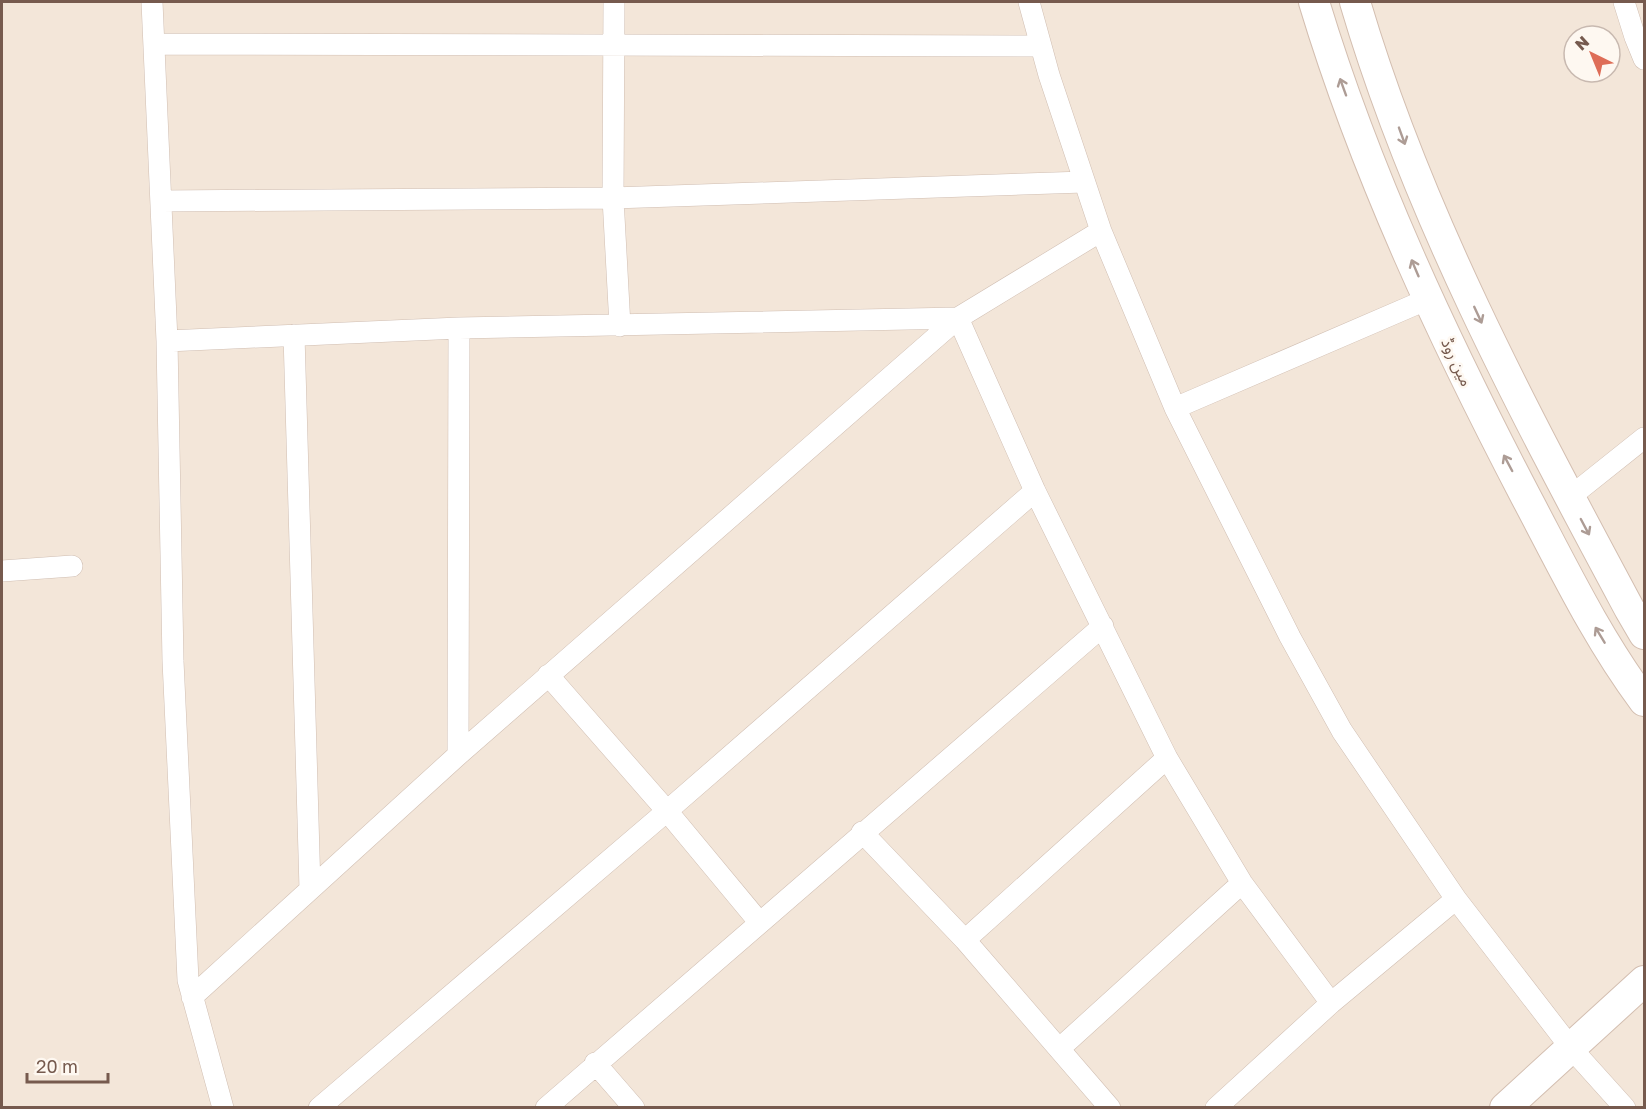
<svg xmlns="http://www.w3.org/2000/svg" width="1646" height="1109" font-family="'Golos Text','Noto Sans Arabic',sans-serif">
<rect width="100%" height="100%" fill="#fcf4ea"/>
<path fill="#f3e6d9" fill-rule="evenodd" d="M2 2H1644V1107H2ZM1574 36H1610V72H1574Z"/>
<g fill="none" stroke-linecap="round" stroke-linejoin="round">
<g stroke="#d0beb2" stroke-width="22">
<path id="street" d="M152 2 167 341 173 661 188 980 223 1108
M614 2 613 198 620 326
M1029 2 1049 75 1101 231 1175 408 1290 637 1342 731 1456 899 1571 1048 1625 1108
M1624 2 1635 37 1644 59
M154 44 1041 46
M161 201 613 198 1084 182
M294 335 310 889
M167 341 459 328 958 318 1035 491 1167 758 1242 883 1331 1003
M1175 408 1428 299
M1570 497 1644 438
M2 571 72 566
M548 675 667 811 760 923
M458 755 459 328
M862 832 965 940 1110 1108
M965 940 1167 758
M192 997 458 755 958 318 1101 231
M1059 1049 1242 883
M595 1063 634 1108
M319 1108 667 811 1035 491
M546 1108 1103 626
M1216 1108 1331 1003 1456 899"/>
</g>
<g stroke="#d3beb0" stroke-width="32">
<path id="secondary" d="M1314 2C1366 174 1443 338 1526 497 1563 567 1597 638 1644 701
M1355 2C1418 216 1525 414 1630 610L1644 634
M1505 1108 1644 981"/>
</g>
<use href="#street" stroke="#fff" stroke-width="21"/>
<use href="#secondary" stroke="#fff" stroke-width="30"/>
</g>
<defs><path id="oneway-shaft" d="M-6 0H5M1.5-3L5.5 0L1.5 3" fill="none" stroke-width="1.6" stroke-linecap="round" stroke-linejoin="round" transform="scale(1.5)"/></defs>
<g stroke="#ad9c95">
<use href="#oneway-shaft" transform="translate(1343 87) rotate(-110)"/>
<use href="#oneway-shaft" transform="translate(1402 136) rotate(70)"/>
<use href="#oneway-shaft" transform="translate(1415 268) rotate(-113)"/>
<use href="#oneway-shaft" transform="translate(1478 315) rotate(65)"/>
<use href="#oneway-shaft" transform="translate(1508 463) rotate(-118)"/>
<use href="#oneway-shaft" transform="translate(1585 527) rotate(62)"/>
<use href="#oneway-shaft" transform="translate(1600 635) rotate(-121)"/>
</g>
<g text-anchor="middle" dominant-baseline="central" stroke-width="5" stroke-linejoin="round" paint-order="stroke">
<g font-size="16" fill="#765a4e" stroke="#fef8f1">
<text transform="translate(1457 362) rotate(65)">مین روڈ</text>
</g>
</g>
<rect width="1646" height="1109" fill="none" stroke="#765a4e" stroke-width="6"/>
<g transform="translate(1592 54) rotate(317)"><circle r="28" fill="#fef8f1" stroke="#c8b9b0" stroke-width="1.5"/>
<path d="M0-4.5L10 22L0 15L-10 22Z" fill="#de6d57"/>
<text y="-9" font-size="16" font-weight="bold" text-anchor="middle" fill="#765a4e">N</text>
</g>
<path d="M27 1073v9h81v-9" fill="none" stroke="#765a4e" stroke-width="3"/>
<text x="36" y="1073" font-size="18" fill="#765a4e" stroke="#fef8f1" stroke-width="4.5" paint-order="stroke">20 m</text>
</svg>
